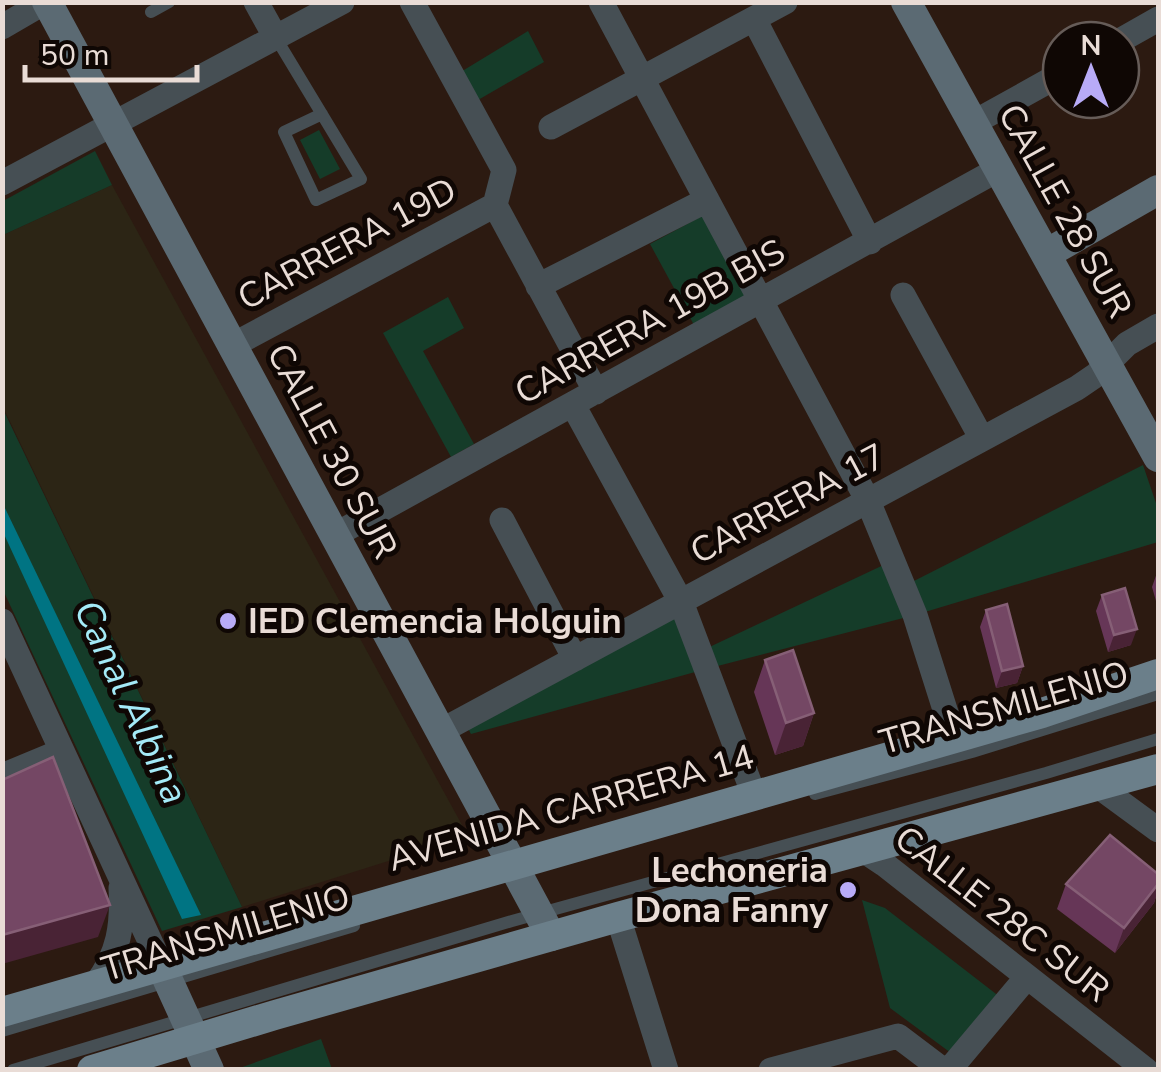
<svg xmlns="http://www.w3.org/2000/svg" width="1161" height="1072" font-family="'Nunito Sans',sans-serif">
<rect width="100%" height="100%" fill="#2c1a11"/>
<path fill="#2c2515" d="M112 185 468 836 242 907 3 407V235Z"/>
<path fill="#153c29" d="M528 31 544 62 478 100 459 73Z
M319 130 340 169 320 179 300 140Z
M95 151 112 185 3 235V201Z
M704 215 748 296 694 325 650 244Z
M448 297 464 328 423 351 474 444 451 457 383 333Z
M2 407 242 907 162 931 3 590Z
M1143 465 1158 509V542L915 615 706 669 471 734 467 727 685 610 701 651 892 561 904 586Z
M862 900 885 908 1000 997 951 1053 890 1008Z
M321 1039 332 1069 234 1070Z"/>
<path fill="#007483" d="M3 504 201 915 182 919 3 532Z"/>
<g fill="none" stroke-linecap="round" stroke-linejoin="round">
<path stroke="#464f54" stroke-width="12" d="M151 12 169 2
M276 38 361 179 316 200 284 132 322 114
M815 794 972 752 1158 694
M2 1031 354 926
M13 1070 512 921 1046 773 1158 739"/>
<path stroke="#464f54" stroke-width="25" d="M256 2 276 38
M412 2 504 170 495 205 596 392
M601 2 868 501 915 615 954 738
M754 19 870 242
M2 27 45 2
M1121 40 1158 19
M973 123 1061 74
M551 127 785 2
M2 183 342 2
M538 286 707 200
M903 295 982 439
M233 345 495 205
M573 405 681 602 754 795
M502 520 575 659
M335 535 999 169
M2 621 161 965
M441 731 1077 388 1096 375 1127 344 1158 326
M2 776 62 751
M1098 786 1158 830
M863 850 884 864 1146 1070
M618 917 666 1070
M96 984C119 954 123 925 121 888
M771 1070 898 1036 943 1070
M949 1070 1027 977"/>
<path stroke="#5b6a73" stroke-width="30" d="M47 2 551 936
M906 2 1158 457
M1046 254 1158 190
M161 965 209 1070"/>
<path stroke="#6b7f8a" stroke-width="30" d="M2 1012 1042 713 1158 674
M92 1070 275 1015 618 917 1158 769"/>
</g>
<path fill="#663657" d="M1158 570V608L1152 587Z
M1102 595 1131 645 1108 652 1096 611Z
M986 610 1023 666 1017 683 996 688 980 627Z
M765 660 814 713 803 746 775 755 754 692Z
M1158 874V890L1154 903 1115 953 1057 909 1066 884Z"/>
<path fill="#492335" d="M1137 629 1131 645 1108 652 1114 635Z
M1023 666 1017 683 996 688 1002 671Z
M814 713 803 746 775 755 786 723Z
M1158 884V890L1154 903 1115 953 1124 928Z
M110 905 98 937 2 964V935Z"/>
<path fill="#744764" stroke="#865f76" stroke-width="2.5" d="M1125 588 1137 629 1114 635 1102 595Z
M1007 604 1023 666 1002 671 986 610Z
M793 650 814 713 786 723 765 660Z
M53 757 110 905 2 935V780Z
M1110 835 1158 874V884L1124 928 1066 884Z"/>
<g fill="#b8abf7" stroke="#0f0704" stroke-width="4">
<circle cx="228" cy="621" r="10"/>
<circle cx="848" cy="890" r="10"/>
</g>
<g text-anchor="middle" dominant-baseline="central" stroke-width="10" stroke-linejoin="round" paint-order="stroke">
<g font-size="35" fill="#e9dcd6" stroke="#0f0704">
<text transform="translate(1065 211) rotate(61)">CALLE 28 SUR</text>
<text transform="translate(347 244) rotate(-28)">CARRERA 19D</text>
<text transform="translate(650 322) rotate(-29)">CARRERA 19B BIS</text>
<text transform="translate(332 451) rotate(62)">CALLE 30 SUR</text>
<text transform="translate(788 504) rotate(-28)">CARRERA 17</text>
<text transform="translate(1004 708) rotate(-16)">TRANSMILENIO</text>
<text transform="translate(571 808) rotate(-16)">AVENIDA CARRERA 14</text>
<text transform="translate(1002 914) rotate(38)">CALLE 28C SUR</text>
<text transform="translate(226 933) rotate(-17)">TRANSMILENIO</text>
</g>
<g font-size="35" font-weight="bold" fill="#e9dcd6" stroke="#0f0704" text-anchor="start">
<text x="248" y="621">IED Clemencia Holguin</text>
<text x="828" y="870" text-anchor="end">Lechoneria<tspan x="828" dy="40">Dona Fanny</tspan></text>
</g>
<g font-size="38" font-style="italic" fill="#a4eaf7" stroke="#0f0704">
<text transform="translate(131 702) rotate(65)">Canal Albina</text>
</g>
</g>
<rect width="1161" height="1072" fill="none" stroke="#e9dcd6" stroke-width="10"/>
<g transform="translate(1091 70)"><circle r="48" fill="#0f0704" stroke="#665c58" stroke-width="2.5"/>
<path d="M0-8L18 38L0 25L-18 38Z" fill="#b8abf7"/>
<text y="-15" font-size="28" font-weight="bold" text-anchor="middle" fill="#e9dcd6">N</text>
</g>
<path d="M25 65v15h172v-15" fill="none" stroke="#e9dcd6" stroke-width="5"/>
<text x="40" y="65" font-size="30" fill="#e9dcd6" stroke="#0f0704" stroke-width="8" paint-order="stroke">50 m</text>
</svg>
